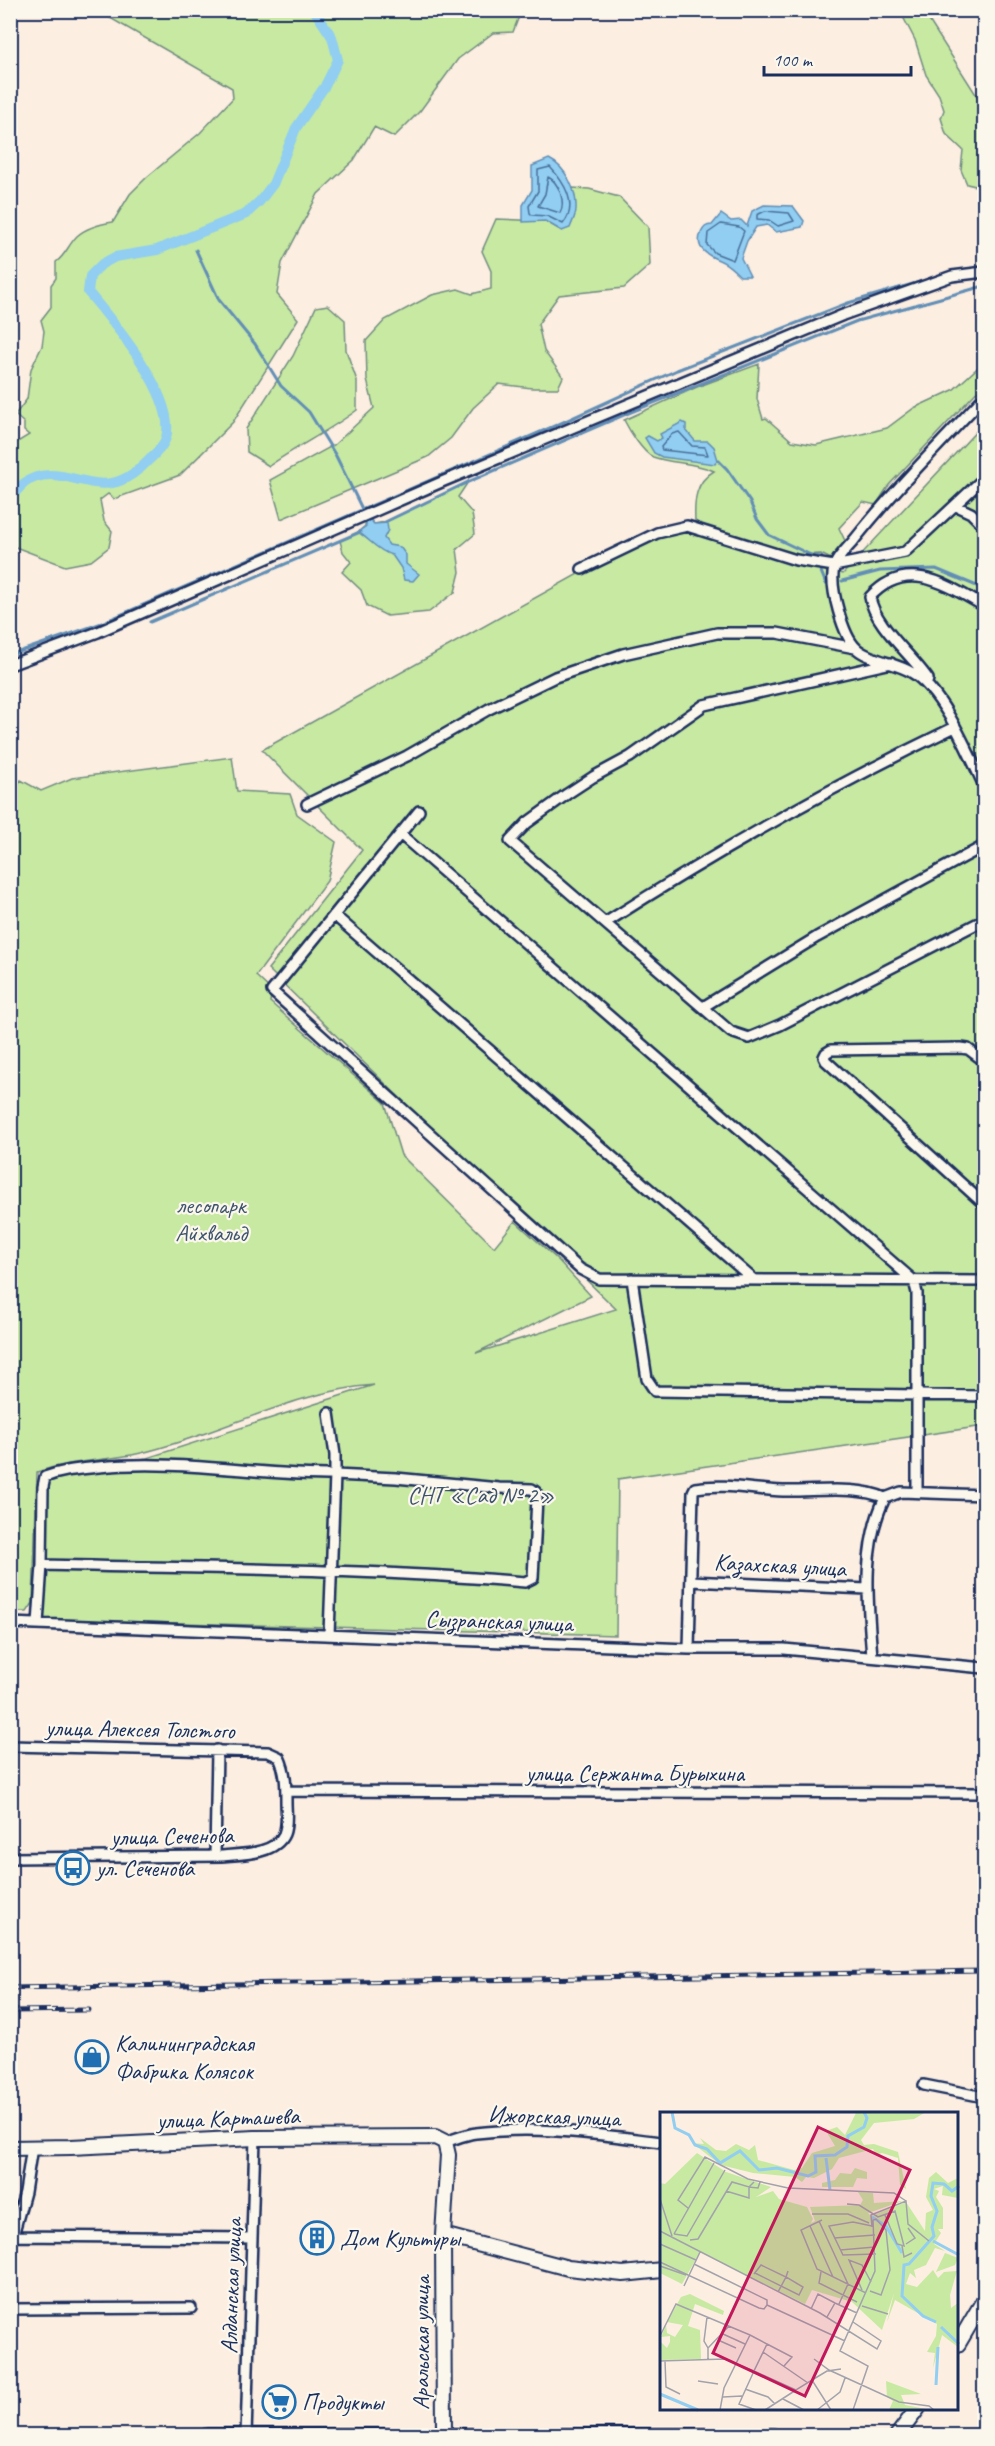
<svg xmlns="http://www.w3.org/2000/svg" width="995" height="2446" font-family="Caveat,sans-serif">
<rect width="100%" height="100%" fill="#fceee0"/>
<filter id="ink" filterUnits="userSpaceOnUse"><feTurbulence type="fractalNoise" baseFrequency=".0167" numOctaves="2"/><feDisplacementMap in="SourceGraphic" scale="12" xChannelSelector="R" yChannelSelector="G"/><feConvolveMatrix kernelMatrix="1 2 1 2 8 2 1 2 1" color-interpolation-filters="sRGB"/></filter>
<g filter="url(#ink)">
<path fill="#c7e9a2" stroke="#718c80" stroke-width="1.5" d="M98 11H521L513 32 493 33 458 59 420 111 394 137 374 127 354 160 318 194 282 263 277 294 298 319 233 422 180 475 114 499 108 494 100 500 104 521 112 531 109 547 91 561 65 566 10 545 11 446 29 435 24 431V423L15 415 27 399 31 369 42 346 44 331 41 320 51 307V285L56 278V262C66 255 68 245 77 236 87 227 100 224 113 222L130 194 147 177 200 133 233 98 232 88Z
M900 11H923L984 107V188L967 184 961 170 963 150 946 134 941 118 944 110 939 95 926 75 915 40Z
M572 188 589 189 619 197 648 227 650 265 624 288 559 295 538 324 544 351 563 377 558 388H532L499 384 473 408 451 438 428 457 281 519 270 480 334 445 374 408 367 380 366 341 385 320 432 295 458 289 472 294 491 289V271L482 251 496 219 545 221 562 231C575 218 579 206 572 188Z
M328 305 345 320 346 350 357 381V410C329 431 297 446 269 466L247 452 246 429 293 356 316 307Z
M984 362V384L889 485 876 505 863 502 839 528 846 543 833 560 821 554 796 555 703 526 695 521C694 501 695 482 714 471 694 462 672 464 653 457 643 453 629 430 624 420L697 387 759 364 757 399 763 419 766 418 792 441 816 445 887 428 914 408 953 390Z
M984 423V1426L618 1479 616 1635 34 1619 40 1472 147 1458 374 1385C294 1391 218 1435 141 1453 106 1461 71 1460 37 1472L33 1603 27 1612H11L10 794 21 780 41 791 72 778 232 757 237 791 290 794 297 814 336 842 327 881 256 976 272 991 270 1002 385 1103 401 1155 494 1247 515 1221 559 1261 591 1296 476 1353 616 1309 268 969 362 850 262 750 666 525 843 574Z
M468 482 458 497 472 513 475 534 457 549 460 572 455 592 429 612 387 616 367 606 361 590 342 572 351 562 343 552 340 541 358 532 365 526 366 515 374 524 385 522Z"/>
<path fill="#91cef1" stroke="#628eb6" stroke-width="1.5" d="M549 159C566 167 577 191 576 209 576 216 572 222 570 228L562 231 545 221 523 222V205L532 190V166Z
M764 205 793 206 804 221 802 227 776 232 767 225 756 227 747 241 741 258 750 276H740C734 270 728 264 721 261 709 256 694 249 701 233 704 227 706 225 712 225L721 214 731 221 741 220 747 226 752 211Z
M682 422 686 424V430L695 441H708L714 447 718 460 715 464 662 457 654 453 645 438 648 436 657 441 662 438 660 434Z
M366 515 374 524 387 523 388 530 384 538 389 545 400 547 406 555V564L419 574 413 581 404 580 401 568 392 555C379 552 369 539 358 532L366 526Z"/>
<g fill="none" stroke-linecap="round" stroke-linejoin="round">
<path stroke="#4a6f99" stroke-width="1.5" d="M550 167C564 182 579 205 563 224L547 216 532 215 530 213 529 206 538 191V170Z
M548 177C559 182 566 203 560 213L538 206 545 194Z
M765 211 789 213 794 221 778 226 769 220 757 219V215Z
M721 224 739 227 744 231 733 260 715 253 707 245 708 233Z
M679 432 692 446 705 447 708 455 662 450 661 447 672 434Z"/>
<path stroke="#628eb6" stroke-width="3" d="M196 250 219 300 255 344 281 386 309 412 336 456 365 515
M962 270 984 266
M718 460 727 469 750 502 757 519 769 535 813 556 822 557
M385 522 468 482 626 414 857 321 984 286
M820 569 826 584
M842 581 880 571 936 569 984 589
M150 622 360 532
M10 655 102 623 559 424 677 370 848 303 947 274"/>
<path stroke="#91cef1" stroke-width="10" d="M10 497C15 494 19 488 23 484 53 462 82 488 112 483 125 481 141 469 150 459 157 452 163 447 166 438 177 397 113 322 88 292L90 276 102 264 115 257 157 250 246 214 260 201 273 184 296 128 325 86 338 60 332 37 314 10"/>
<g stroke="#1b2f5e" stroke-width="14">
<path id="street" d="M984 397C940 444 895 489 855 539 849 547 836 558 834 568 829 586 843 637 857 649 870 660 896 663 911 672 942 689 969 754 984 786
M956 506 971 513 984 526
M582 569 657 533 687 526 796 560 834 566 905 552 984 478
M891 663 704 705 630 757 593 777 567 794 527 823 510 841 731 1032 749 1038 780 1025 984 920
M10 665 98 632 444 481 843 315 952 276 984 272
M927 683 928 679C912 655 874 625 870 597 907 557 947 585 984 606
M307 804 407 756 489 709 555 677 623 654 717 633H777L855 648
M419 811 272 991 580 1269 599 1279 984 1281
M400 834 914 1281 917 1293V1492
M334 915 754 1280
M605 923C718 851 834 785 955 727
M703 1007 817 937 984 846
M984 1061 968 1049 961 1048 831 1050 826 1053 824 1057 826 1061 984 1204
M632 1279 647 1379 655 1391 984 1396
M42 1565C204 1569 364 1568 525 1582L533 1578 537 1498 536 1492 532 1489 499 1488 396 1478 335 1475V1455L329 1413
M691 1581 867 1589
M10 1623 689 1649H784L984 1668
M38 1624 42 1565 43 1487 45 1477C63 1470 80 1469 99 1467 178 1459 256 1475 335 1475L329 1634
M689 1649 693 1492 695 1488C724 1483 754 1490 783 1491 814 1492 857 1485 885 1498
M872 1656C868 1605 861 1546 885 1498L901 1492 984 1495
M10 1746 268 1752 279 1757C286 1772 286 1785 286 1802 286 1812 288 1824 284 1834 275 1855 240 1854 221 1856L10 1858
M286 1791 984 1793
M215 1856 217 1750
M924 2085 984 2097
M445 2142C455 2139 466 2134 476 2133 538 2125 601 2135 662 2142
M14 2236 252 2238
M10 2246 25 2192 32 2147
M10 2309 191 2308
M246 2436 255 2138"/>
</g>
<g stroke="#1b2f5e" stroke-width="18">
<path id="secondary" d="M10 2148 71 2147 255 2138 435 2137 445 2142 448 2155 443 2235 444 2434
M443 2235 568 2268 623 2274 662 2270
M958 2344 984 2300
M207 2436H773
M897 2436 918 2408"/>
</g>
<use href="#street" stroke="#fbf7ec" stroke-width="9"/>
<use href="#secondary" stroke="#fbf7ec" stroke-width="14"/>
<g stroke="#1b2f5e" stroke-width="5">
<path id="rail" d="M10 1988 984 1971
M10 2011 89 2010"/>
</g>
<use href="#rail" stroke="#fbf7ec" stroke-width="3" stroke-dasharray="9" stroke-linecap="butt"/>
</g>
</g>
<defs>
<g id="bus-ring" transform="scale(1.725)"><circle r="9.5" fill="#fbf7ec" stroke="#1f6fb2" stroke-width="1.5"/><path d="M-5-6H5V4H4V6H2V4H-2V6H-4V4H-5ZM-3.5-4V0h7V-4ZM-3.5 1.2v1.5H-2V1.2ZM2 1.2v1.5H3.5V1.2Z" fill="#1f6fb2"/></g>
<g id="shop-ring" transform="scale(1.725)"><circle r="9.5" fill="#fbf7ec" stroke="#1f6fb2" stroke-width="1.5"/><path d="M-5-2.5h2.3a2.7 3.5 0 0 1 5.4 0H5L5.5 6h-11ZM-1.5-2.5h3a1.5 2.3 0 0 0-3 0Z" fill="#1f6fb2"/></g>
<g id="building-ring" transform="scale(1.725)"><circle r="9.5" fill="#fbf7ec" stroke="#1f6fb2" stroke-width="1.5"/><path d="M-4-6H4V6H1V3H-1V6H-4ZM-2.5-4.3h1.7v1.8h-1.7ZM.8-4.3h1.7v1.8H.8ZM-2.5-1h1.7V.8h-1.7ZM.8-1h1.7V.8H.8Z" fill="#1f6fb2"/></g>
<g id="supermarket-ring" transform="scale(1.725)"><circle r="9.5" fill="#fbf7ec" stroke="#1f6fb2" stroke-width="1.5"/><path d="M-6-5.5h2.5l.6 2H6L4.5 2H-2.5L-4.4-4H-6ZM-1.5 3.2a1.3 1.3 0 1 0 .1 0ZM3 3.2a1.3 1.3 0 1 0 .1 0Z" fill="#1f6fb2"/></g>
</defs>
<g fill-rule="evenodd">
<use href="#bus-ring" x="73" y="1868"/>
<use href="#shop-ring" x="92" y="2057"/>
<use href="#building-ring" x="317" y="2238"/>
<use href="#supermarket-ring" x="279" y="2402"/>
</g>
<g text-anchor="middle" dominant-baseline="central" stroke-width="4.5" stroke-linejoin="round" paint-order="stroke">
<g font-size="24" fill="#3d546c" stroke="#fbf7ec">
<text x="211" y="1205">лесопарк<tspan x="211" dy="28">Айхвальд</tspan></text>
<text x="481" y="1495">СНТ «Сад № 2»</text>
</g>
<g font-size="24" fill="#1b2f5e" stroke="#fbf7ec">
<text transform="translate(780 1565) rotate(3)">Казахская улица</text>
<text transform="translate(499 1621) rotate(2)">Сызранская улица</text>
<text transform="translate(140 1729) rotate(1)">улица Алексея Толстого</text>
<text x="635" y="1773">улица Сержанта Бурыхина</text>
<text transform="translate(172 1836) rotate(-1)">улица Сеченова</text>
<text transform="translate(554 2116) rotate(2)">Ижорская улица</text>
<text transform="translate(228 2118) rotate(-2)">улица Карташева</text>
<text transform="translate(231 2286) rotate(-88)">Алданская улица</text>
<text transform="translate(421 2343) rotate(-90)">Аральская улица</text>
</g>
<g font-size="24" fill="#1b2f5e" stroke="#fbf7ec" text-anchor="start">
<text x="96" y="1868">ул. Сеченова</text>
<text x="115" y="2043">Калининградская<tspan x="115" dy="28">Фабрика Колясок</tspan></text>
<text x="340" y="2238">Дом Культуры</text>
<text x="302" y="2402">Продукты</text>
</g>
</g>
<g transform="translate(660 2112)">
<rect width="298" height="298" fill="#fceee0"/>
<path d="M266 0 254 7 214 11 201 28 204 33 214 32 238 40 246 77 240 73 238 46 222 41 216 43 213 37 179 46 172 57 154 66 146 65 142 70 135 65 93 61 61 53 32 31 44 32 40 26 56 38 66 39 76 32 89 38 95 33 98 48 134 58 142 56 152 41 175 34 166 19 177 15 185 23 196 1ZM37 41 66 60 111 75 96 85 113 79 119 87 147 95 153 107 151 111 155 109 150 95 200 93 203 88 198 80 213 81 214 91 243 89 208 101 211 104 246 90 265 119 266 101 273 98 266 85 269 66 276 60 288 71 298 66V86L282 83 283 74 274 77 279 79 276 85 283 96V117H278L281 121 274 132 285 139 275 136 266 153 254 158 256 166 250 161 246 172 257 175 273 158 278 166 284 160 297 159 290 183 291 196 298 191V235L282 223 273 256 275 241 267 240 276 224 277 212 235 188 227 210 234 181 222 218 192 190 152 178 145 192 40 140 22 172 0 161V71L5 72ZM195 56 207 60V67L197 66 193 75H162V71L175 68 180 61 191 62ZM285 141 298 146 295 153 276 160ZM30 182 64 199 63 203 35 192 28 214 40 218 41 247 0 248V229L7 236 10 230V224L1 225 6 213 7 221 15 225 23 213 7 210 21 185ZM226 269 261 282 241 283 245 293 271 298H229L233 289 227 285Z" fill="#c7e9a2"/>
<path fill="none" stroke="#91cef1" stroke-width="3" d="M12 0 15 16 29 23 35 33 47 37 60 51 80 39 99 58 117 56 148 64 156 60 155 44 175 43 187 35 188 24 204 15 207 6 204 0M166 46 170 78M212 105 226 114 242 141M273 129 299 143M276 210 263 204 242 184 244 153 249 152 274 124 272 115 277 99 271 84 273 71 284 72 292 79 299 74M281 215 299 232M276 273 278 235M0 282 38 298"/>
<path fill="none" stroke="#a2a2ac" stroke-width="1.5" d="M66 79 89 86V75L98 76 100 70M0 87 12 124M187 92 199 93 218 105 235 99 244 134 237 132 225 103M28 96 18 88 45 45 88 67 128 76 234 81 246 89M152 102H188L209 111M162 108 141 118 157 157 206 181M159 109 188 172 179 192M150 114 173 165M212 114 193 110 169 114 183 143 216 142M212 115 211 103 246 89 248 112 269 129M0 119 160 201 217 237 221 229 193 210M14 122 27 124 65 58M14 122 54 51M174 126 215 123M30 128 38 127 72 70 89 75 94 70M0 132 36 148M246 132 255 126 248 116M242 134 244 145 252 141M180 138 215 135M0 150 99 196 104 197 107 193M34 152 107 188V193M0 154 26 163M161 160 159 171 197 190M95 161 139 183 143 175 126 165 128 159M94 162 101 153 126 165 118 180M24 174 40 140M202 178 189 148 202 153 211 170M107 193 185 229M202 194 228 202M151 197 158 182 175 191M47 205 44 229 48 236M167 205 175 191 197 201M63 222 85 232M0 224 16 192 90 223 107 232 94 259 136 278 152 268 171 298M58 228 76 236M107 232 132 245 124 254M103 240 148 271M154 247 169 258 239 290 269 294 274 298M48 248V236L69 214M0 249 65 247 94 259 79 292 96 298M5 249 6 275 20 282M152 268 167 259 181 257M38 269 58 272M85 277 108 285 115 292M63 285 82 284M123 287 144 298M60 298 64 276 90 223M105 298 136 278M157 298 180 280 185 266M193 298 208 254 180 239 215 159 213 108 216 107 226 118 230 158 221 183 210 179"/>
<path fill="#c2185b" fill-opacity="0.15" stroke="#c2185b" stroke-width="3" d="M158 15 250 58 145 284 53 241Z"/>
<rect width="298" height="298" fill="none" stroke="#1b2f5e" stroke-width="3"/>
</g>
<rect width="995" height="2446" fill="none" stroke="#fbf7ec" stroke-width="36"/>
<rect x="18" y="18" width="959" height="2410" fill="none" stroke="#1b2f5e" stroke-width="2" filter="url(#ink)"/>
<path d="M764 66v9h147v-9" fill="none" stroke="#1b2f5e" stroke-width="3"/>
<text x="773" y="66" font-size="18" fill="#1b2f5e" stroke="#fbf7ec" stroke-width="4.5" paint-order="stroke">100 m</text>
</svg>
